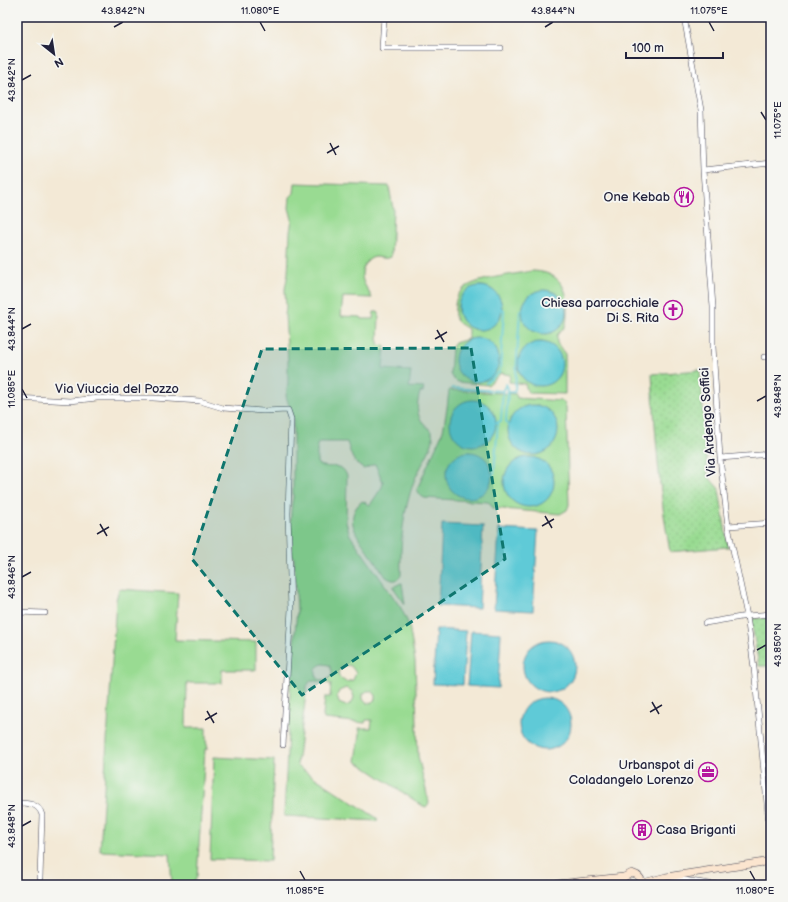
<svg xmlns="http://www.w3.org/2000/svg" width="788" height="902" font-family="'Balsamiq Sans',sans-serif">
<defs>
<pattern id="park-dots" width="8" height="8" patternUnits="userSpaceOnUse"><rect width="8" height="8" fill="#99db92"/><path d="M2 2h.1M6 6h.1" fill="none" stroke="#84bc7f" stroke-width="1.8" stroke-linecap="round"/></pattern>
</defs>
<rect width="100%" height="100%" fill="#f6f6f2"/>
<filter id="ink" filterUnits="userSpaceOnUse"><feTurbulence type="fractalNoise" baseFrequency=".025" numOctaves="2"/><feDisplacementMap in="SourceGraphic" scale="8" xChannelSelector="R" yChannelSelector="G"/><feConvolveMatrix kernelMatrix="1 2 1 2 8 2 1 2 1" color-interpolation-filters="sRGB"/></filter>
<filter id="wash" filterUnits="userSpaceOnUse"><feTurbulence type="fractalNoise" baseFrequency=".012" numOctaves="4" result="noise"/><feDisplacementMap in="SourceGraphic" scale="16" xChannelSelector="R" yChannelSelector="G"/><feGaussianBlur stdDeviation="0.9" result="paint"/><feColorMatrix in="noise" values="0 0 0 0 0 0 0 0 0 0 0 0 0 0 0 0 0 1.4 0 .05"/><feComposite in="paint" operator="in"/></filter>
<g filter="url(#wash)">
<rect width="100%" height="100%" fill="#f3e9d6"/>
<path fill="#99db92" stroke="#5e7e66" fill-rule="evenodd" d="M295 183 389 186 393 209 391 257C385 260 381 257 375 257 370 258 367 261 365 265 357 278 367 287 372 298L343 297 341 316 361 317 362 319H373L374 312H379L378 345 385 346 383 369 411 371 409 387 424 388 423 392H420C418 400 416 408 419 416 422 425 433 428 433 439 433 447 418 471 414 481 403 512 400 542 401 575 398 582 392 581 386 577 381 569 375 561 370 554 358 537 342 519 362 501L370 505 382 487 383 482 375 464 364 469C352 463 351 454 347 442H319L317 445V463C327 472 341 459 347 476L346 522 350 535 401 608 409 625 415 661 418 756 429 803 426 807 423 806 356 761 360 734 359 728H371L372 720H366L365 723 324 719 323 716 325 697H330L331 684 311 680 307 686 297 765 300 768 377 818 378 821 284 816 290 690 297 610 294 558 292 555C291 536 289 516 293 497V419L286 396 288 383V361L285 315 286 308 285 289 288 273 290 232 292 219 289 208 290 197 294 193ZM323 664 329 665 332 671C332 680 323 684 317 677 314 670 316 666 323 664ZM347 665 351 666 356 673 353 680 346 682 340 678 338 673 341 668ZM346 688 352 691 354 697 352 703 346 706 339 703 337 696 339 691ZM367 691H371L376 695V699L372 703H366L363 699V694Z
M531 271C556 271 569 285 567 310 567 315 567 322 565 326 564 329 559 332 557 335V343L565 354V394L528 393 525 384 509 382 510 375 501 373 488 385 458 382 452 378 450 374 452 347 455 343 468 339V329C456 321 454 322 455 307 455 301 457 295 462 290 474 278 513 275 531 271ZM481 286C498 290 505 302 500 318L476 330C466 326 454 315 459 302 460 300 464 297 466 295 471 290 474 287 481 286ZM563 301C572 327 547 344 527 326ZM541 342C561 347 567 363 555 380L519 372 518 365 519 358Z
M449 390 516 394 517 398 562 401 564 402 566 407 569 505 567 510 560 514 492 508 490 503 487 502 424 498 420 495 417 489 443 431 447 408Z
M401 583H402L405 604 393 587Z
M119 589 178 593 175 640 256 642V670H222V683H187L186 728H206V741L208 749H205L197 877 192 885H172L170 854 100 851 116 600Z
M214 757 274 760 270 861 210 859Z"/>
<path fill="url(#park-dots)" stroke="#5e7e66" d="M700 370 708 476 719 489 728 547 670 552C659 493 655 433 652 374Z
M771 617V666H759L751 619Z"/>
<path fill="#5ecad7" stroke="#407689" d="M458 308a22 22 0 1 1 44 0a22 22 0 1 1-44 0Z
M522 312a22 22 0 1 1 44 0a22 22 0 1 1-44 0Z
M455 360a22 22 0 1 1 44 0a22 22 0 1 1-44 0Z
M518 364a22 22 0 1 1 44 0a22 22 0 1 1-44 0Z
M450 423a23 23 0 1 1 46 0a23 23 0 1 1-46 0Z
M508 430a25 25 0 1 1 50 0a25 25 0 1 1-50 0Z
M446 475a23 23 0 1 1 46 0a23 23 0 1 1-46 0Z
M504 482a25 25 0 1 1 50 0a25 25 0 1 1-50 0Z
M442 524 483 526 479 608 438 606Z
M499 529 538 531 533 611 494 609Z
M436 629 466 631 463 685 433 684Z
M471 631 501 633 498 688 467 686Z
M523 666a26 26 0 1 1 52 0a26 26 0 1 1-52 0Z
M519 724a26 26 0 1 1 52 0a26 26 0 1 1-52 0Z"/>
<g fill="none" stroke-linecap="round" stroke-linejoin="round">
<path stroke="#5ecad7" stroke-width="2" d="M486 383 500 371 504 310 502 309
M506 384 508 388 506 421 508 426
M452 388 501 391
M509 392H514L515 389 520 310H522
M496 423 501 421 503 390 506 384
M492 475 494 473 498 422"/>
</g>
</g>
<g filter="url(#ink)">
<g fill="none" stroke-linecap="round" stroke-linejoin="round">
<g stroke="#414052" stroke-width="6">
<path id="minor" d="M384 17 382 48H501
M684 17 701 110 703 170 713 307V347L720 458 728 526 747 616 754 668 769 824
M703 170 771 163
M764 357H771
M17 398 70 401 97 398H153L200 401 223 408 263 411 288 410 291 419 288 514 291 609 283 745
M720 458 771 454
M728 526 771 523
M17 612 45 613
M705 623 747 616 771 614
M763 765H771
M17 803C27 803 39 803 42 815L40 878
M671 878 710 884 728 885"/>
</g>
<g stroke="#414052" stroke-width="8">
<path id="secondary" d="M643 883 666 877 771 861
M548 885 624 877
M621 885 624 877 632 873C639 875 642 878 643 885"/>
</g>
<use href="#minor" stroke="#fff" stroke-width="5"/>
<use href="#secondary" stroke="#fbe5cf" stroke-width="7"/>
</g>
</g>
<path fill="#0f766e" fill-opacity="0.2" stroke="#0f766e" stroke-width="3" stroke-dasharray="8 5" stroke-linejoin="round" d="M471 348 505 559 302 695 192 559 262 349Z"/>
<path fill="none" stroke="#22223b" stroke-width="1.5" d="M260 22 265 31M709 22 714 31M114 27 123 22M545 27 553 22M22 80 31 75M761 112 766 120M330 143 336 155M327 153 339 146M22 329 31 324M437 330 444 342M435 339 447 332M22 389 27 398M757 401 766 396M545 516 552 528M100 524 107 536M542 526 554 519M97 534 109 527M22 577 31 572M757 650 766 645M652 702 659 714M207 711 214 723M650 712 662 705M205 720 217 713M22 826 31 821M300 871 305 880M750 871 755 880"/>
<defs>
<g id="restaurant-ring" transform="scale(1)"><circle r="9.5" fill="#f6f6f2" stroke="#b5179e" stroke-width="1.5"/><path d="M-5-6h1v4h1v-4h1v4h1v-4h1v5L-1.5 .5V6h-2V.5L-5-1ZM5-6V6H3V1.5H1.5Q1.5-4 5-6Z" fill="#b5179e"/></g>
<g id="church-ring" transform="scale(1)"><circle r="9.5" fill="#f6f6f2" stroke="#b5179e" stroke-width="1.5"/><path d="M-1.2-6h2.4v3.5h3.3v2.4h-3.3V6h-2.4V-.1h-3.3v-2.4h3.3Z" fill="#b5179e"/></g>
<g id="office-ring" transform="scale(1)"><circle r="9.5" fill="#f6f6f2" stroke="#b5179e" stroke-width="1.5"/><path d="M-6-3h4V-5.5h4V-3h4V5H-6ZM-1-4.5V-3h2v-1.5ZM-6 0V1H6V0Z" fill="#b5179e"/></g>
<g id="building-ring" transform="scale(1)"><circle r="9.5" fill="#f6f6f2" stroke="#b5179e" stroke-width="1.5"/><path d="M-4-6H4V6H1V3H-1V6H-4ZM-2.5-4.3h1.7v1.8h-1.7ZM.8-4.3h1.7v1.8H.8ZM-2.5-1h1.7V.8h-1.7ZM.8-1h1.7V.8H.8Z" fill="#b5179e"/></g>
</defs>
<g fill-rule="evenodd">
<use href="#restaurant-ring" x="684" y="197"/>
<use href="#church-ring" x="673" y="310"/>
<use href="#office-ring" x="708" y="772"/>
<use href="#building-ring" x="642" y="830"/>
</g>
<g text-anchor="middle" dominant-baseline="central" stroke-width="3.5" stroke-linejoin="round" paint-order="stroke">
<g font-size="13" fill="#22223b" stroke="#f6f6f2" text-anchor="end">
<text x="670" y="197">One Kebab</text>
<text x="659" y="303">Chiesa parrocchiale<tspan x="659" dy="15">Di S. Rita</tspan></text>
<text x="694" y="765">Urbanspot di<tspan x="694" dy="15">Coladangelo Lorenzo</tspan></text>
<text x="656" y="830" text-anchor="start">Casa Briganti</text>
</g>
<g font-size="13" fill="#22223b" stroke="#f6f6f2">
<text x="117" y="389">Via Viuccia del Pozzo</text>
<text transform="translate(708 422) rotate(-94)">Via Ardengo Soffici</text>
</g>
</g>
<rect width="788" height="902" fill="none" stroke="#f6f6f2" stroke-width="44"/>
<g transform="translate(54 54) rotate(150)" stroke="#f6f6f2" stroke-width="3" paint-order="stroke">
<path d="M0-3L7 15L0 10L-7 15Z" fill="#22223b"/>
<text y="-6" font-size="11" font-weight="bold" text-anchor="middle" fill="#22223b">N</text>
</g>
<path d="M626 52v6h97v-6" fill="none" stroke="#22223b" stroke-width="2"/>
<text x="632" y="52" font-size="12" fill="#22223b" stroke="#f6f6f2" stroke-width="3" paint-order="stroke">100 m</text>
<rect x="22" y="22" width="744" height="858" fill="none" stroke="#22223b" stroke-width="1.5"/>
<g font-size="10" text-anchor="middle" fill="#22223b">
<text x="123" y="14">43.842°N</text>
<text x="260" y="14">11.080°E</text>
<text x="553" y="14">43.844°N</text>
<text x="709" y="14">11.075°E</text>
<text transform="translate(11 80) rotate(-90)" y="4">43.842°N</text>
<text transform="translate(777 120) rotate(-90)" y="4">11.075°E</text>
<text transform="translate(11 329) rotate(-90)" y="4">43.844°N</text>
<text transform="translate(11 389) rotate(-90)" y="4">11.085°E</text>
<text transform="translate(777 396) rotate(-90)" y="4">43.848°N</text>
<text transform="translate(11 577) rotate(-90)" y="4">43.846°N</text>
<text transform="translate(777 645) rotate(-90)" y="4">43.850°N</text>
<text transform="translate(11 826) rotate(-90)" y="4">43.848°N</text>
<text x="305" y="894">11.085°E</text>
<text x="755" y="894">11.080°E</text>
</g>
</svg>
